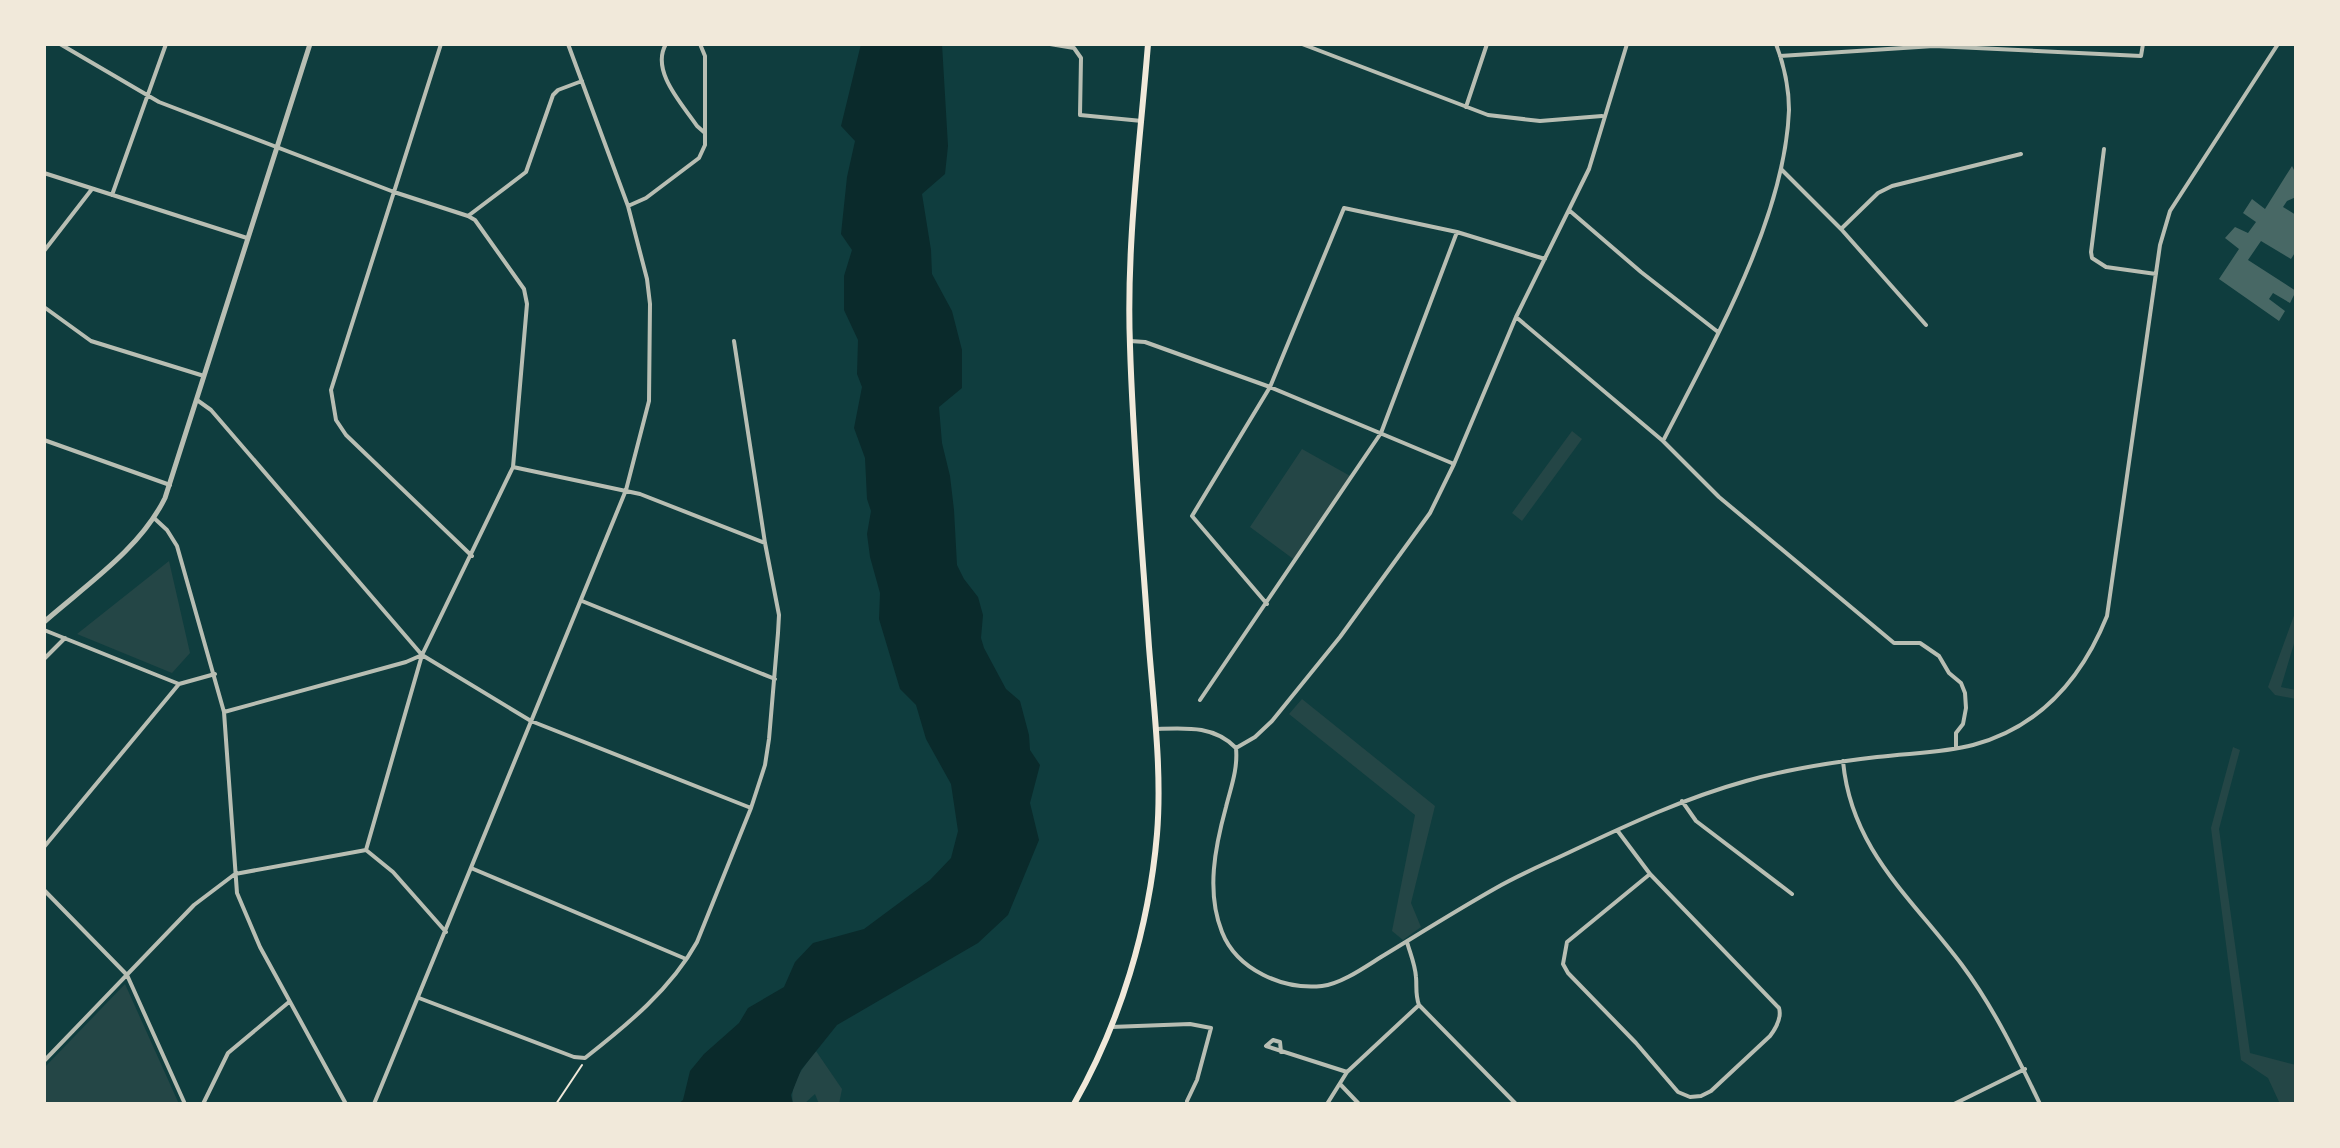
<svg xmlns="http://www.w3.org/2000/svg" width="2340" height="1148" font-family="'Source Serif 4',serif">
<rect width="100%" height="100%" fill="#0f3d3e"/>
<path fill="#244646" d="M1572 431 1582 439 1522 521 1512 513Z
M1302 449 1352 477 1296 561 1250 527Z
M169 561 190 653 172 673 77 634Z
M2296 610V637L2281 687 2296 690V699L2275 695 2268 687Z
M1302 699 1435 806 1411 903 1421 927 1403 940 1392 931 1415 815 1289 714Z
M2233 747 2240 750 2219 829 2250 1053 2296 1065V1104H2280L2268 1078 2241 1060 2211 828Z
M125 984 179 1104 44 1102V1068Z
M816 1051 842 1089 839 1104H819L815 1094 804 1104H793C789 1084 804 1066 816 1051Z"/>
<path fill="#0a2a2b" d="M861 44H942L948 146 945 174 922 194 931 250 932 274 952 311 962 350V388L939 407 942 443 950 476 954 510 957 565 964 579 978 597 983 615 981 638 984 648 1006 689 1020 701 1029 735 1030 750 1040 765 1030 803 1039 840 1008 915 978 943 837 1025 801 1070 791 1095 793 1104H678L683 1100 690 1071 704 1054 739 1023 748 1008 784 987 795 962 813 943 864 929 930 880 951 858 958 831 951 784 926 739 916 705 900 689 879 619 880 593 870 557 867 534 871 511 867 499 865 458 854 428 862 387 857 374 858 340 844 310V276L852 250 841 234 847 177 855 141 841 126Z"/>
<path fill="#486865" d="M2292 166 2296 174V197L2287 201 2283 207 2296 215V251L2291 259 2261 241 2248 260 2296 291 2290 303 2273 293 2269 299 2285 311 2279 321 2219 279 2239 249 2225 238 2235 227 2248 233 2256 222 2243 213 2252 199 2265 209Z"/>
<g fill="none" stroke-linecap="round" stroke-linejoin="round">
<path stroke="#f1e9da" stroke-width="2" d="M556 1104 582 1065"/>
<path stroke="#b8beb3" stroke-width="4" d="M60 44 159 102 394 192 468 216 475 220 524 289 527 304 513 467 422 655 366 850
M441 44 331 390 336 420 346 435 472 556
M666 44C650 71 683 105 697 126L705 133
M1050 44 1074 48 1081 58 1080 115 1142 121
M1302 44 1488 115 1540 121 1602 116
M1780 56 1934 46 2141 56 2143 44
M1466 107 1487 44
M2104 149 2091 252 2092 258 2106 267 2156 274
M1781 169 1841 229 1926 325
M44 173 247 238
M112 195 166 44
M628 206 646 198 699 158 705 145V56L700 44
M1570 211 1641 272 1718 332
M468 216 526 172 553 95 558 90 582 81
M1841 229 1878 193 1892 186 2021 154
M44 251 92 189
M44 307 91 341 204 376
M1516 317 1663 441 1719 497 1894 643H1920L1939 656 1949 673 1961 683 1965 693 1966 708 1963 724 1956 733V748
M1130 341 1145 342 1270 387 1454 464
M197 400 211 410 422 655 531 721 751 808
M44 440 170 485
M1663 441C1712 345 1785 219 1789 110 1789 88 1784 65 1776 44
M513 467 640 494 765 543
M154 518 167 530 177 546 224 712 237 893 260 947 346 1104
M582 601 775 679
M1267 604 1192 516 1270 387 1344 208 1457 232 1545 259
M44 630 179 684
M44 659 65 638
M1200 700 1381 433 1457 232
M224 712 406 662 422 655
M1155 729C1185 728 1214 725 1236 748L1255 737 1272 721 1340 637 1430 513 1454 464 1516 317 1589 169 1627 44
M1236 748C1238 769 1231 787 1226 807 1215 847 1206 892 1222 932 1237 970 1283 990 1322 986 1341 984 1365 967 1381 957 1419 934 1457 910 1496 888 1520 874 1547 863 1572 851 1629 824 1685 798 1746 781 1788 769 1834 762 1877 757 1909 753 1943 753 1973 745 2040 727 2082 678 2107 616L2160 245 2170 211 2278 44
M1843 761C1851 850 1912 898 1962 965 1994 1008 2017 1056 2040 1104
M1682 801 1696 821 1792 894
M1617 830 1650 874 1779 1008C1782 1018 1776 1028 1770 1036L1711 1091 1701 1096 1690 1097 1678 1092 1636 1043 1568 973 1563 964 1567 942 1650 874
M44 847 179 684 215 674
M471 868 686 959
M44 890 127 975 185 1104
M419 998 574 1057 585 1058C627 1025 671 989 697 942L751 808 765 765 769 739 778 633 779 615 765 543 734 341
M1419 1005 1516 1104
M1111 1027 1190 1024 1211 1028 1197 1080 1187 1101
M1281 1052 1280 1042 1273 1040 1266 1046 1347 1072
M44 1061 194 905 235 874 366 850 393 872 446 932
M1340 1084 1359 1104
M203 1104 228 1053 289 1002
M374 1104 626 490 649 401 650 304 647 279 628 206 568 44
M1327 1104 1347 1072 1419 1005C1415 994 1417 987 1416 977 1415 964 1410 953 1407 942
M1954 1104 2025 1069"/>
<path stroke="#b8beb3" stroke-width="5" d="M44 622C86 585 140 549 165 498L310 44"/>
<path stroke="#f1e9da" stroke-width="6" d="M1074 1104C1120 1023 1149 928 1157 834 1162 773 1154 709 1149 647 1142 547 1133 446 1130 346 1126 245 1140 144 1148 44"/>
</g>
<rect width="2340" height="1148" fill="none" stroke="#f1e9da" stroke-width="92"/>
</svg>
